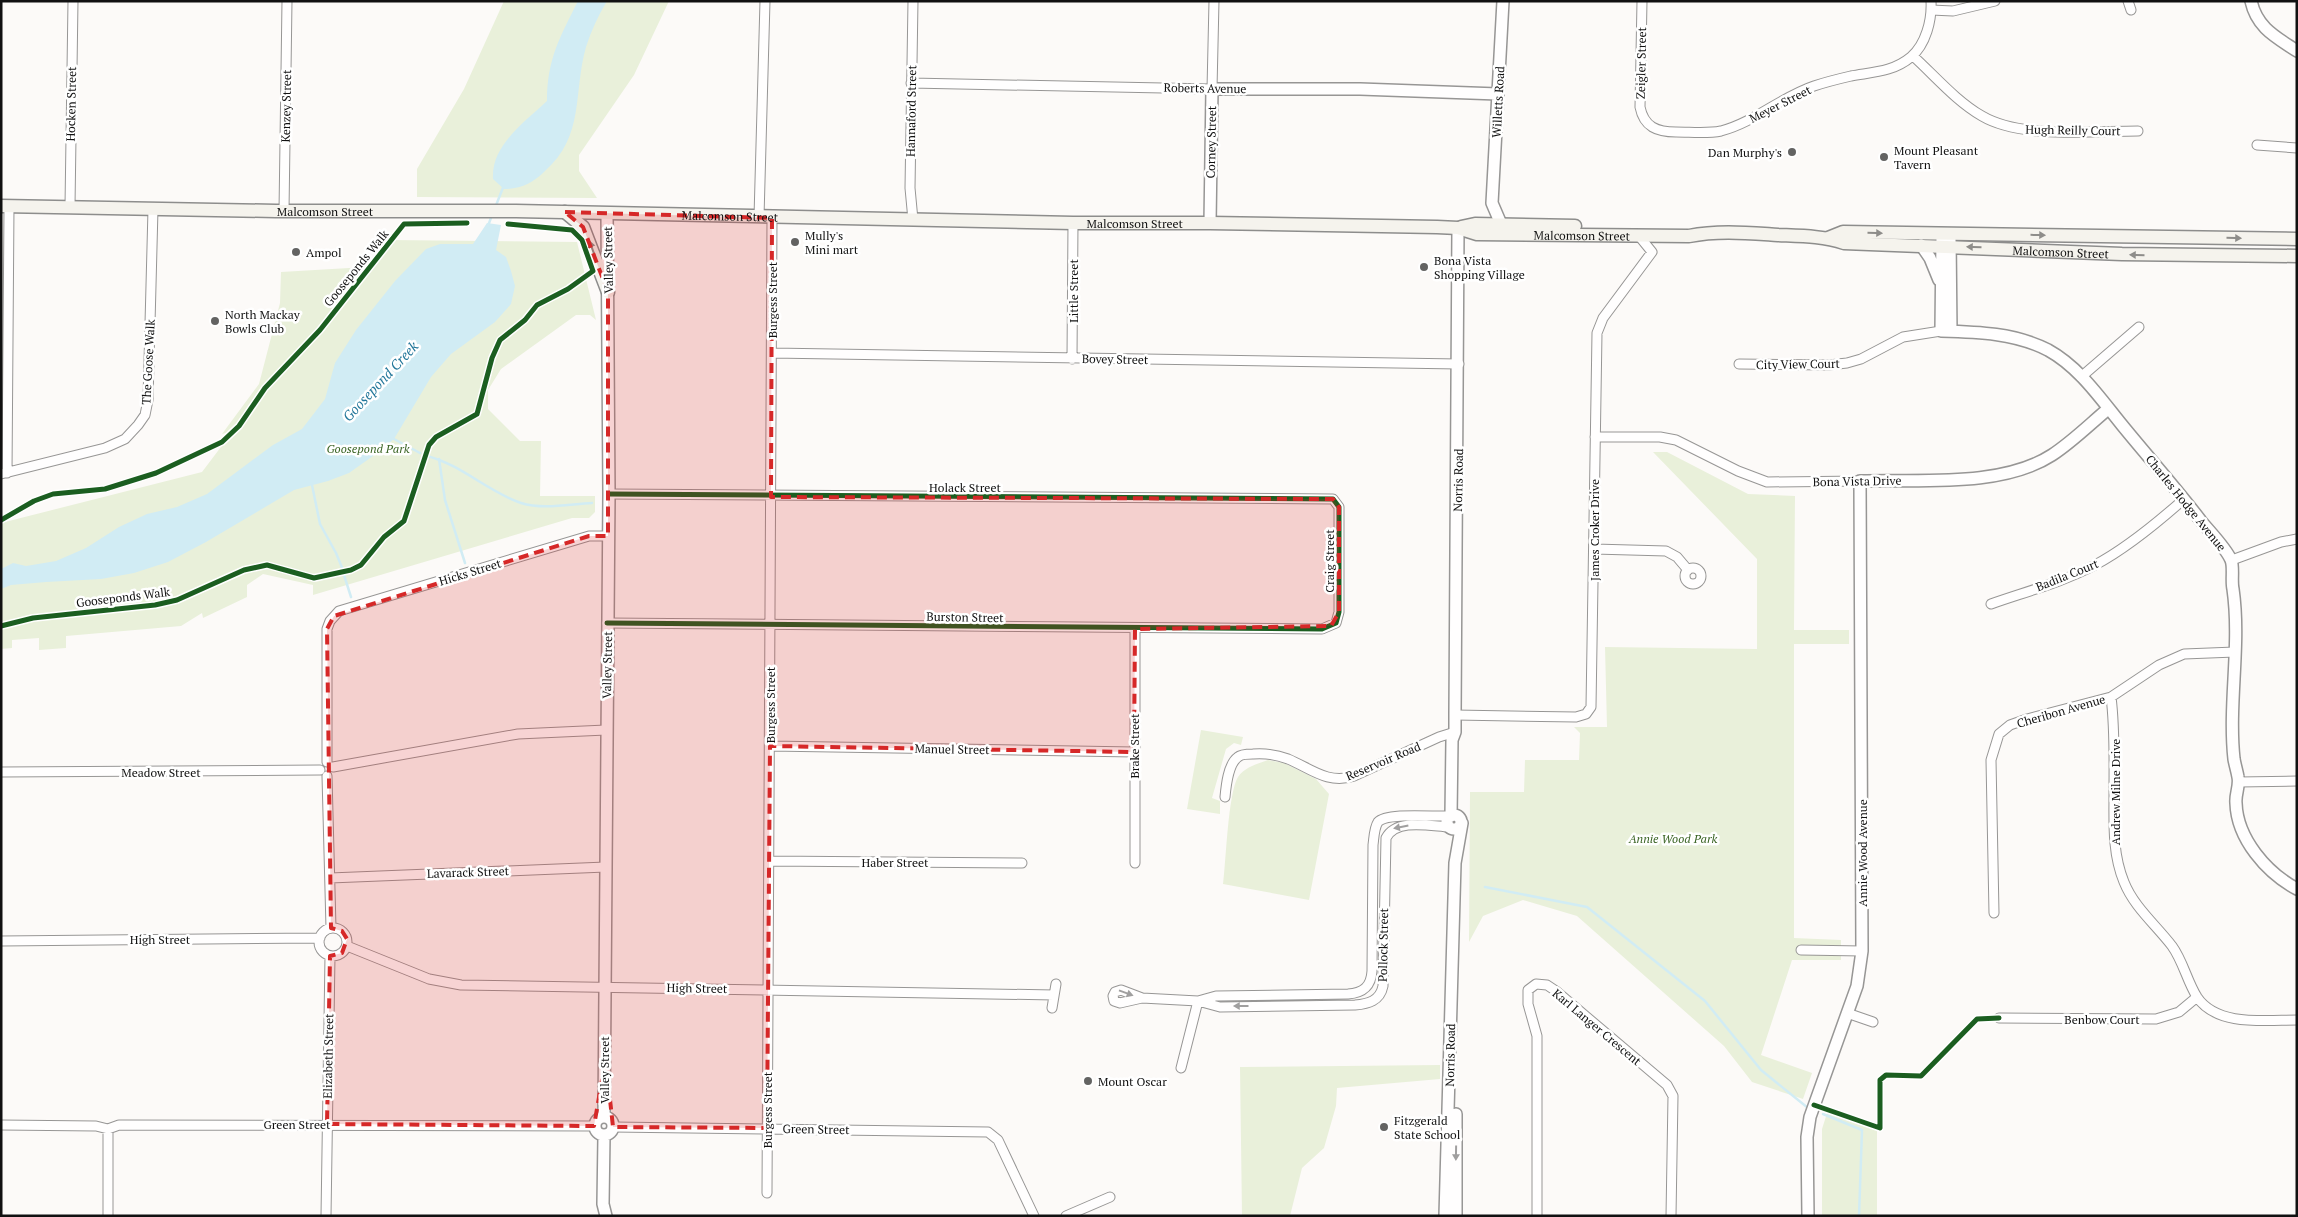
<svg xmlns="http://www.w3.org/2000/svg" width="2298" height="1217" font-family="'PT Serif',serif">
<rect width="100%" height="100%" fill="#fcfaf8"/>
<path fill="#e9f0da" d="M504 1H669L634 75 579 155V171L597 198 417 197V169L464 89Z
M389 240 577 242 596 320 590 315H576L501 369 488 390V409L520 441H541L540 496H595V512L589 518H572L313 595V585L263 574 247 585V597L203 618 202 613 181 626 66 636V648L39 650V638L12 640V648L1 649V523L202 472 233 431 222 434 259 384 280 303 281 272 366 267Z
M1653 452H1667L1748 494 1795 496 1794 630H1849V644H1794V938L1841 940V960H1792L1761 1055 1812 1073 1803 1099 1752 1082 1724 1046 1577 916 1523 900 1483 916 1469 942 1470 792H1524L1525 760H1579L1580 733 1574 727H1607L1605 647 1757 649V559Z
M1201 730 1243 737 1241 745 1234 743 1226 749 1212 798 1220 801V814L1187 809Z
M1268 760 1284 763 1316 779 1329 794 1309 900 1223 884C1226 862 1228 793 1238 777 1245 767 1257 764 1268 760Z
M1440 1065V1079L1337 1088 1336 1106 1324 1148 1302 1168 1290 1216H1242L1240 1067Z
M1829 1107 1877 1123V1216H1822V1129Z"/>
<path fill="#d1ecf4" d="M578 1H607C598 16 591 31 586 47 573 93 585 136 545 171 533 183 521 189 504 189L493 179C491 145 525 122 547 101 547 59 560 37 578 1Z
M487 223 501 225 496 250 506 257 511 271 515 286 511 304 495 322 451 354 431 377 394 439 373 456 349 473 328 481 294 490 206 542 168 562 134 573 101 579 46 582 11 585 1 589V569L13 563 26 566 56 561 86 548 119 527 147 514 177 507 207 494 273 445 302 429 325 399 335 363 356 330 395 281 426 249 440 244H473Z"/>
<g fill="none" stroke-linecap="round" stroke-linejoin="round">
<path stroke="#d1ecf4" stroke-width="2.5" d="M495 208 504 185
M488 226 492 215
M394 439 420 453
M427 456C462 465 488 492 521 503 543 510 570 504 592 503
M439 459 445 500 465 563
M312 485 320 524 336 553 343 570
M344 575 351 597
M1485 887 1587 907 1705 1001 1761 1070 1808 1108
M1823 1114 1862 1130 1859 1216"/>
<g stroke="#979695" stroke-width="11">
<path id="minor" d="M1642 1 1640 107C1644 127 1657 132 1676 132 1691 132 1707 134 1721 131 1755 122 1781 97 1814 86 1826 82 1838 79 1851 76 1873 72 1893 72 1911 57 1926 44 1932 20 1931 1
M2128 1 2131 10
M1931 10 1953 11 1995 1
M1913 56C1935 76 1956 101 1982 116 2021 139 2093 131 2138 131
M911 83 1212 89 1214 1
M2257 145 2297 148
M70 206 73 1
M284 211 287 1
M759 217 765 1
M913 220 910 188 913 1
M772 353 1459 364
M1072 359 1073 223
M1739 364 1829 365 1847 363 1861 359 1903 337 1941 331
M2081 377 2139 327
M1595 437H1660L1676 440 1738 471 1767 482 1860 481
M7 473 9 206
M1 474 105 448 125 439 138 425 145 415 148 400 153 209
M1594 549 1666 551 1677 557 1688 570
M2232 560 2281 542 2297 539
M1685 576a8 8 0 1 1 16 0a8 8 0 1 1-16 0Z
M1991 604C2025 592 2063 582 2095 565 2127 548 2157 523 2184 499
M607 623 1322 629 1336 623 1339 612V507L1333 499 609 494
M2111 697C2115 728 2114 760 2114 792 2114 822 2112 853 2124 882 2134 907 2155 924 2172 946 2183 961 2187 981 2197 997 2217 1027 2266 1020 2297 1020
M1455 715 1576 717 1586 714 1591 707 1597 333 1603 318 1652 252 1639 236
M770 746 1134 752
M327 762V629L330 621 339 611 589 536H608
M333 767 518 734 606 730
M1 772 320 770
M327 776 331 928
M2239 782 2297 781
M1225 797C1226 786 1228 764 1238 757 1241 754 1248 754 1253 754 1264 753 1277 755 1288 759 1310 768 1328 785 1354 776L1439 737 1455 732
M769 861 1022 863
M1135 863V629
M330 878 606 867
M1994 913 1991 760 1999 734 2010 725 2027 719 2111 697 2159 665 2184 654 2235 652
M319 942a14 14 0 1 1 28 0a14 14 0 1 1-28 0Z
M1 941 320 938
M347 946 429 979 461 985 1054 995
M1801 950 1862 951
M1142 998 1121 990 1115 992 1113 996 1114 1001 1120 1003 1142 998 1198 1001 1220 1007 1355 1005C1368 1004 1380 1001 1383 986L1386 838C1396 818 1430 826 1449 827
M1198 1001 1216 996 1348 994C1363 993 1371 987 1372 971L1373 845C1374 838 1374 828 1378 822 1387 812 1435 817 1450 816
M1052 1008 1056 984
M1847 1013 1873 1022
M1999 1018 2156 1019 2179 1012 2197 997
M1181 1068 1198 1001
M1 1125 96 1126 108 1129 119 1125 594 1126
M613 1127 988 1132 998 1140 1034 1216
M108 1129V1216
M767 1193 772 218
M326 1216 330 956
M1066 1216 1110 1197
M1537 1216V1036L1528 1004V990L1536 984 1547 985 1556 991 1667 1085 1673 1096 1671 1216"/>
</g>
<g stroke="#979695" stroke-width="14">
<path id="tertiary" d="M2251 1C2257 28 2276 37 2297 51
M1210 223 1212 89H1360L1498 94
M1501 224 1492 203 1503 1
M1942 238 1941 331C1978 332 2015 333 2048 350 2079 367 2100 398 2122 425 2148 457 2176 488 2201 521 2209 531 2226 548 2231 560 2234 567 2231 581 2233 589 2241 645 2228 703 2234 759 2235 765 2237 771 2238 777 2240 786 2235 794 2236 803 2237 839 2267 873 2297 889
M1950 238 1951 331
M1921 245 1930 258 1939 280
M1447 822a7 7 0 1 1 14 0a7 7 0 1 1-14 0Z
M1451 816 1452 740 1455 732V715L1458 228
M595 1126a9 9 0 1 1 18 0a9 9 0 1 1-18 0Z
M604 1117 609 494 607 213
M604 1136 603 1204 606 1216
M1445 1216 1455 863 1462 823
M1456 1216V1114
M1808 1216 1807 1137 1810 1117 1857 986 1862 951 1860 481C1919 479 2001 488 2052 455 2072 442 2090 424 2108 409"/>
</g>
<g stroke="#8d8d8c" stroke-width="15">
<g id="secondary">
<path id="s1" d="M1 206 276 211H516L1073 223H1210L1437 227 1458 228 1477 234 1689 236C1719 230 1748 233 1778 235 1801 236 1823 236 1844 243L2122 254 2297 256"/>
<path d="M565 212 583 227 608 292"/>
<path d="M1461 227 1475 224 1575 226"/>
<path d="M1828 238 1843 232 2297 239"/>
</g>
</g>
<use href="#minor" stroke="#fffefe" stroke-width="9"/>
<use href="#tertiary" stroke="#fffefe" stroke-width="11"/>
<use href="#secondary" stroke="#f5f3ed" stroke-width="12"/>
<g stroke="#fff" stroke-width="8">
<path id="cycleway" d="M1 520 34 501 53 494 105 489 156 473 222 442 239 426 265 388 320 330 404 224 467 223
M607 623 1322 629 1336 623 1339 612V507L1333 499 609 494
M1 626 33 618 155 605 177 600 244 570 267 565 314 578 351 570 361 565 384 537 404 521 429 445 436 437 477 414 492 358 500 340 525 320 537 305 568 289 593 271 582 240 572 230 508 224
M1814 1105 1880 1128V1080L1886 1075 1921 1076 1977 1019 1999 1018"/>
</g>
<use href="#cycleway" stroke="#1b5e20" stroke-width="5"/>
</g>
<defs><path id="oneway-solid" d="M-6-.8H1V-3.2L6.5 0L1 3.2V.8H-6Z" transform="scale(1.25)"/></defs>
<g fill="#8e8d8a">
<use href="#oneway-solid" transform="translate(1875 233) rotate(1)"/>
<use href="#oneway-solid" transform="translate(2038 235) rotate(1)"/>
<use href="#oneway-solid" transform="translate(2234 238) rotate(1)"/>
<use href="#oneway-solid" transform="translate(1974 247) rotate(-178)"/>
<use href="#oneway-solid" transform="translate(592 248) rotate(-110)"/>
<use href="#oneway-solid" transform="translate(2137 255) rotate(-179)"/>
</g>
<g fill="#a09f9f">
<use href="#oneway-solid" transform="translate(1401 827) rotate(169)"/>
<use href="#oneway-solid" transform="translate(1126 993) rotate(20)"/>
<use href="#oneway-solid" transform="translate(1241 1006) rotate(180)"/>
<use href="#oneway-solid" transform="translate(1456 1153) rotate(91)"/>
</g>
<path fill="#d62828" fill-opacity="0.2" stroke="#d62828" stroke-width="4" stroke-dasharray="10 6" stroke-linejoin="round" d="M565 212 772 218 771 497 1333 499 1339 507V612L1331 626 1135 629 1134 752 770 746 767 1128 613 1127 608 1081 602 1080 594 1126 327 1124 330 956 342 953 347 939 342 931 331 928 327 629 334 616 589 536H608V292L583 227Z"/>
<g fill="#636362" stroke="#fff" stroke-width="2">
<circle cx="1792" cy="152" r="5"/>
<circle cx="1884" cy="157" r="5"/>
<circle cx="795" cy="242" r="5"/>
<circle cx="296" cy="252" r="5"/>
<circle cx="1424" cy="267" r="5"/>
<circle cx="215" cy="321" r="5"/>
<circle cx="1088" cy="1081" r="5"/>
<circle cx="1384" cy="1127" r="5"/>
</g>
<g text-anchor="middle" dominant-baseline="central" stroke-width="5" stroke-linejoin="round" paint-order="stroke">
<g font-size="12" fill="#111" stroke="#fff">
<text transform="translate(1641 63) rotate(-89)">Zeigler Street</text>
<text transform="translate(1205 88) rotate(1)">Roberts Avenue</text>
<text transform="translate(1498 102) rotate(-87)">Willetts Road</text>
<text transform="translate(71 104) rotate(-89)">Hocken Street</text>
<text transform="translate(1780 104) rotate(-27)">Meyer Street</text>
<text transform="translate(286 106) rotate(-89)">Kenzey Street</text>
<text transform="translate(911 111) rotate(-89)">Hannaford Street</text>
<text transform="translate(2073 130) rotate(1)">Hugh Reilly Court</text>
<text transform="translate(1211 142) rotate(-89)">Corney Street</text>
<text stroke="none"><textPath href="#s1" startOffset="324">Malcomson Street</textPath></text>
<text stroke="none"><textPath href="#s1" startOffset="729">Malcomson Street</textPath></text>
<text stroke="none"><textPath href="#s1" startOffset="1134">Malcomson Street</textPath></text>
<text stroke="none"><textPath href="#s1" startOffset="1582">Malcomson Street</textPath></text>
<text stroke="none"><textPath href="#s1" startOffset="2062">Malcomson Street</textPath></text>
<text transform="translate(608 260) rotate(-91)">Valley Street</text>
<text transform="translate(356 268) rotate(-51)">Gooseponds Walk</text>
<text transform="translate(1073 291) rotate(-90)">Little Street</text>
<text transform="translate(772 300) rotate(-90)">Burgess Street</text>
<text transform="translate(1115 359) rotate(1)">Bovey Street</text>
<text transform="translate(148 362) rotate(-87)">The Goose Walk</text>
<text transform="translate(1798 364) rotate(-1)">City View Court</text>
<text transform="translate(1458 480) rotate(-89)">Norris Road</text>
<text transform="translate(1857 481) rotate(-1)">Bona Vista Drive</text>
<text x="965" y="487">Holack Street</text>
<text transform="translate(2186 503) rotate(51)">Charles Hodge Avenue</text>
<text transform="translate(1594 530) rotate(-90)">James Croker Drive</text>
<text transform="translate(1329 561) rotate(-90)">Craig Street</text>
<text transform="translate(470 572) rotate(-17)">Hicks Street</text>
<text transform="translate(2067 575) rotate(-22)">Badila Court</text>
<text transform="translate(123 597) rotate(-7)">Gooseponds Walk</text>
<text transform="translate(965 617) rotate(1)">Burston Street</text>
<text transform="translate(607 665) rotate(-89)">Valley Street</text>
<text transform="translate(770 705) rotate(-90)">Burgess Street</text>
<text transform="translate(2061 711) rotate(-16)">Cheribon Avenue</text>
<text transform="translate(1134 746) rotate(-90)">Brake Street</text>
<text transform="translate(952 749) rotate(1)">Manuel Street</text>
<text transform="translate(1383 761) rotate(-23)">Reservoir Road</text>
<text x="161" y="772">Meadow Street</text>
<text transform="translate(2115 792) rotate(-90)">Andrew Milne Drive</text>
<text transform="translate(1862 853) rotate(-90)">Annie Wood Avenue</text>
<text x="895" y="862">Haber Street</text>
<text transform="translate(468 872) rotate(-2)">Lavarack Street</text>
<text x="160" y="939">High Street</text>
<text transform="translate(1383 945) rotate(-89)">Pollock Street</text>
<text transform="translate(697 988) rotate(1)">High Street</text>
<text x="2102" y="1019">Benbow Court</text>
<text transform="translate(1597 1027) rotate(40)">Karl Langer Crescent</text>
<text transform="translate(1450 1055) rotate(-89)">Norris Road</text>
<text transform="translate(328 1056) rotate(-89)">Elizabeth Street</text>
<text transform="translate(604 1070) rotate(-90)">Valley Street</text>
<text transform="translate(767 1110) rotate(-90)">Burgess Street</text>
<text x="297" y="1124">Green Street</text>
<text transform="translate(816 1129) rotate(1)">Green Street</text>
</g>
<g font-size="12" fill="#111" stroke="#fff" text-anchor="start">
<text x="1894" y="150">Mount Pleasant<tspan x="1894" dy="14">Tavern</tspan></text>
<text x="1782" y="152" text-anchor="end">Dan Murphy's</text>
<text x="805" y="235">Mully's<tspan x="805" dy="14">Mini mart</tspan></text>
<text x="306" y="252">Ampol</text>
<text x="1434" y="260">Bona Vista<tspan x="1434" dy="14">Shopping Village</tspan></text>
<text x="225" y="314">North Mackay<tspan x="225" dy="14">Bowls Club</tspan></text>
<text x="1098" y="1081">Mount Oscar</text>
<text x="1394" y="1120">Fitzgerald<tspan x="1394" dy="14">State School</tspan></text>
</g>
<g font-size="12" font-style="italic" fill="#3b6525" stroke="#fff">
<text x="368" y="448">Goosepond Park</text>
<text x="1673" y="838">Annie Wood Park</text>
</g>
<g font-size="14" font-style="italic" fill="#23779a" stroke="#fff">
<text transform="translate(380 381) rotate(-47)">Goosepond Creek</text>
</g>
</g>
<rect width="2298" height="1217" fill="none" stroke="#111111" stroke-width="5"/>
</svg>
